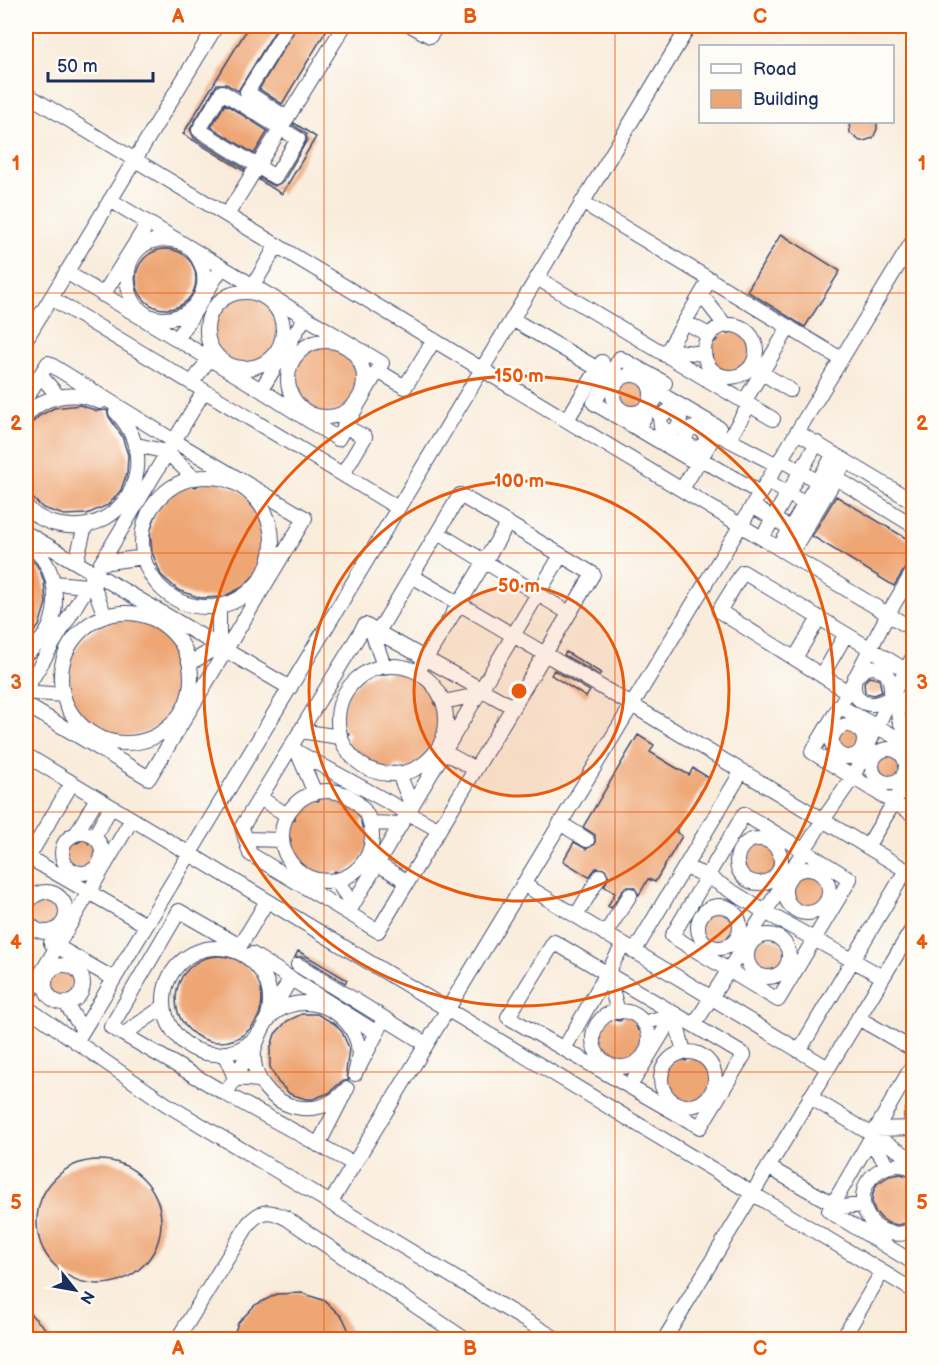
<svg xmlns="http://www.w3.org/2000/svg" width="939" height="1365" font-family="'Balsamiq Sans',sans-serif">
<rect width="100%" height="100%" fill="#fdfcf7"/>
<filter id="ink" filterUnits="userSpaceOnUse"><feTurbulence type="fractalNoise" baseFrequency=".0167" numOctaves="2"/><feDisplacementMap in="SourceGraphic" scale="12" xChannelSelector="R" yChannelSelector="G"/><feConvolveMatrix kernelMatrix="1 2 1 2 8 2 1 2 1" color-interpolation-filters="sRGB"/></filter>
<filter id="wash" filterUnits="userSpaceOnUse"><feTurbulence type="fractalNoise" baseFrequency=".008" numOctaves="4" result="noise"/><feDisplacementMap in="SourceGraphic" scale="24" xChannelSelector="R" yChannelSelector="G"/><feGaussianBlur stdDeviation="1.35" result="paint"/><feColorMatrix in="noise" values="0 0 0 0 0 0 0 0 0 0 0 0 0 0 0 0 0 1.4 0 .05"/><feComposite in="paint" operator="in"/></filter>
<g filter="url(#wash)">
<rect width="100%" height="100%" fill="#f9ecdb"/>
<g id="blocks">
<path fill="#eea675" d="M249 26H278L238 91 226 84H217L190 129 194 138 245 169 244 171 183 134Z
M297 26H329L282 104 259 89Z
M225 104 268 131 254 154 211 127Z
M849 122H877V129L873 138 864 141H860L850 133Z
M294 123 316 137 282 194 259 180 260 178 274 186 283 182 307 140 306 134 293 125Z
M781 234 840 271 805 327 747 291Z
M136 279a30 30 0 1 1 60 0a30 30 0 1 1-60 0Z
M212 330a34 34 0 1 1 68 0a34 34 0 1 1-68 0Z
M734 327 744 330 750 336 755 352 753 359 747 363 745 369 741 373 724 375 716 371 710 366 708 362 712 359V351L706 343H713L717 340V330L727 334 731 332Z
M292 379a34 34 0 1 1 68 0a34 34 0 1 1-68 0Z
M632 376 646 383 650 391 638 410 634 411 622 409 618 404 614 394 617 383 626 377Z
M80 405 97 411 107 410 109 417 122 436 128 455 127 473 121 490 108 505 87 514 64 515 43 508 26 492V425L32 423 39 416 54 408Z
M217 481 241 491 256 504 266 525 267 548 259 570 243 587 223 597 200 598 178 590 161 575 152 552 150 531 158 509 174 492 189 485 196 487 202 482Z
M836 496 914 543V561L907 565 894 586 812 536Z
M26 555 36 564 41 573 44 582 46 603 39 626 26 641Z
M68 678a58 58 0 1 1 116 0a58 58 0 1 1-116 0Z
M566 652 601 673 599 675 564 655Z
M392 669 407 671 422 678 433 689 436 696 434 704 442 711 443 723 439 740 429 755 415 766 406 768 400 765 395 766 391 770H380L364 763 351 750 347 743 349 734 342 728 341 720 343 705 350 690 362 679 377 671 382 675H386Z
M554 670 590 691 586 697 551 675Z
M869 677 879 679 882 692 874 695 865 693 864 682Z
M848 726 857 729 862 736 853 756H850L840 754 836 751 833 742 839 729Z
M638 735 654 745 650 752 673 766 689 775 693 768 709 778 676 832 682 836 655 882 648 879 639 895 634 887H625L611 908 608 906 615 893 604 886 609 877 605 869 596 868 589 877 563 861 574 842 586 849 595 844V835L583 827Z
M874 766a15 15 0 1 1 30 0a15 15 0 1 1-30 0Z
M327 794 340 796 351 802 361 811 364 817 361 822 362 827 368 832 369 838 365 852 357 864 346 873 342 874 335 871 328 877 318 876 304 870 294 860 288 849 291 840 287 832 288 824 295 819V811L303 803 309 799 318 801 324 795Z
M85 836 89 844 98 845 100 854 94 866 90 869 77 870 67 864 64 859V847L69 840 77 843 81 841Z
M738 861a20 20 0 1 1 40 0a20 20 0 1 1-40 0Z
M805 872 818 875 823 880 827 891 823 903 819 907 807 911 795 907 791 903 788 893 800 873Z
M28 912a18 18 0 1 1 36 0a18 18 0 1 1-36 0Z
M699 927a20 20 0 1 1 40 0a20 20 0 1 1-40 0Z
M749 957a19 19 0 1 1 38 0a19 19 0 1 1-38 0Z
M298 951 347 980 345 983 303 957H295Z
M176 999a43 43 0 1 1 86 0a43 43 0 1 1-86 0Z
M62 967 74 969 81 979V990L74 1000 71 996 65 995 61 997 58 1002 49 996 46 990V982L53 970Z
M302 1014H317L335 1024 342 1032 349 1048 346 1072 349 1080 341 1082 329 1093 313 1099H306L290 1094 278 1082 270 1067V1050L275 1034 287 1021Z
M626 1015 636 1019V1026L638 1030 645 1032 646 1040 636 1058 632 1061 624 1064 615 1063 608 1060 601 1054 598 1047V1032L607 1019 611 1017 615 1020 620 1021Z
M692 1055 702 1059 708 1065 711 1071V1087L703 1100 688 1104 680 1103 668 1094 664 1087 663 1078 665 1070 677 1057 686 1061Z
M37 1222a62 62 0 1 1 124 0a62 62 0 1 1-124 0Z
M901 1174 914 1178V1221L898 1225 888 1223 881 1218 875 1211 872 1202 873 1193 877 1184 889 1176Z
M302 1293 325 1301 343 1318 353 1340H232L238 1323 255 1305 277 1294Z
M26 1310 48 1331 52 1340H26Z"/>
</g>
</g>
<g filter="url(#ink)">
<use href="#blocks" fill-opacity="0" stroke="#3c4b71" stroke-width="1.5"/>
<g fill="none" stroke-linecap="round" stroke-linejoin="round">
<g stroke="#3c4b71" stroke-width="16">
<path id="minor" d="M412 26 430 36 437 26
M909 26 914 28
M222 92 298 139 275 177 199 130Z
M26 94 914 630
M287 118 247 92 288 26
M582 202 841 359
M227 215 344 26
M176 241C107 226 115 338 179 316 192 311 202 299 204 285 206 272 201 261 193 251
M66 272 261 390 338 439 382 363 110 200
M537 278 773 419
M253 286 277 245
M207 330a38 38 0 1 1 76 0a38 38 0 1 1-76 0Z
M103 295 148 223
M51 298 398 508
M707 302 725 325
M512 319 598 369
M685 322 709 335
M704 351a26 26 0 1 1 52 0a26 26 0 1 1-52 0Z
M26 339 216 26
M177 340 222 267
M288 379a38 38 0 1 1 76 0a38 38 0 1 1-76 0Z
M667 350 704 354
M665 355 710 279
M754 368 790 390
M378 371 405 387 434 340
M40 375 59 397
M613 394a19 19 0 1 1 38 0a19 19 0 1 1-38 0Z
M192 383 209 359
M261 390 305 317
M659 393 719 428 682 489
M26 398 48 363 174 441 305 518 149 778 26 705
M744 402 789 327
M26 416C43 395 76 390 100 402
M567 420 602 362
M638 428 665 383 620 358 594 403 698 464
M670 432 679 427 680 419 674 411H668L660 417 661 427 670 432 674 443 686 442
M797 432 914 502
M709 433H716L777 465
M729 439 749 405
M137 445 167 452 194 478
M696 448C704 446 708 441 705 433L697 427 688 430 685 440 689 446 696 448 701 459 760 493
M780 459 825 486
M343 474 365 437 344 426
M142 542a65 65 0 1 1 130 0a65 65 0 1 1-130 0Z
M836 478 914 526
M767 481 812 508
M26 506C32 514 43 520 52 523 121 543 166 464 116 412
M752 506 798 533
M26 533 290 688
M438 533 569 613
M762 538 817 443
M26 544C54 559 61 598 50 626 45 638 35 647 26 654
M779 548 834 454
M790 555 846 461
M76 562 85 526
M101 563 144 557
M412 576 632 705 914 875
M91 579 105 616
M54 583 87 586
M61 678a65 65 0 1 1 130 0a65 65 0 1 1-130 0Z
M371 629 384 666
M378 632 460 495 593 574 378 931 250 854 242 827 365 625 513 707
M795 658 819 618
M190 663 219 646V606
M422 665 508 523
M338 720a54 54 0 1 1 108 0a54 54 0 1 1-108 0Z
M871 667C889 668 892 681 891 697 871 711 849 704 855 677L865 669Z
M914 675 743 572 719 611 848 692 812 752 914 815
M822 676 846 634
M26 689 204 391
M26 692 62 695
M848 692 888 614 914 570
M914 694C893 701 893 727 914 733
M443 702 478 695
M839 706 914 747
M832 741a16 16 0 1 1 32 0a16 16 0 1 1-32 0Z
M300 731 340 737
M290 748 439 830
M872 766a17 17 0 1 1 34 0a17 17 0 1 1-34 0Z
M297 751 315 793
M444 752 475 769
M26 755 914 1291
M399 774 412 806
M914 778C908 786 908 794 914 802
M282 836a45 45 0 1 1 90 0a45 45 0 1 1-90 0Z
M260 798 287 815
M744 814 850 879 778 1000 672 936Z
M370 823 401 824
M560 823 587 840
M62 853a20 20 0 1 1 40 0a20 20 0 1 1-40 0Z
M76 834 97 798
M94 837 111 807
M246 839 282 840
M737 861a22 22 0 1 1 44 0a22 22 0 1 1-44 0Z
M867 847 911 774
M26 856 146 925
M371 860 408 882
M26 861 72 783
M685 867 707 876 765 912 883 977
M785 891a22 22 0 1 1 44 0a22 22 0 1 1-44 0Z
M336 880 353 905
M523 884 828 1068
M26 912a20 20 0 1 1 40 0a20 20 0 1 1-40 0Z
M267 901 240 946 179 911 111 1027 226 1094 354 1164
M698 927a21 21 0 1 1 42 0a21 21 0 1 1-42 0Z
M348 913 561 555
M576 916 600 876
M605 934 630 895
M747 956a21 21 0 1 1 42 0a21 21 0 1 1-42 0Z
M554 942 744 1055 700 1127 508 1017Z
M51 943 114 979
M164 1001a53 53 0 1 1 106 0a53 53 0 1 1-106 0Z
M634 952 742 771
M252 954 377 1033
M45 984a19 19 0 1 1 38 0a19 19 0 1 1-38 0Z
M298 965 426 1044
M608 974 618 1012
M26 999 132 819
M66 1004 83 1030
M26 1007 166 1104 558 1340
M593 1039a28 28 0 1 1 56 0a28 28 0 1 1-56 0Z
M271 1013 291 978
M674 1014 684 1052
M858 1018 914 1050
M644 1023 674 1014
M694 1025 823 820 853 777 891 697 914 655
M124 1034 163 1007
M76 1042 689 26
M564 1049 623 945
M799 1051 906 870
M661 1079a27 27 0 1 1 54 0a27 27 0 1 1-54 0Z
M224 1053 235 1078 259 1080
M914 1063 829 1211 914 1263
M359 1067 381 1025
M630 1086 674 1014
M347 1089C343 1093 338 1098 333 1101 310 1115 280 1108 264 1086 254 1073 250 1054 258 1039 261 1031 266 1021 272 1015 300 991 343 1005 356 1038 361 1050 358 1062 355 1074
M226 1094 253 1045
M810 1097 914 1160
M914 1106 911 1116 914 1128
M876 1129 913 1128
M869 1141 889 1166
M318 1145 344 1094
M768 1167 833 1204
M914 1169C904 1164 892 1164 882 1169 842 1191 871 1249 914 1230
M331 1202 914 239
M831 1208 863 1205
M177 1340 249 1223C262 1209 270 1210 286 1218L466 1340
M664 1340 914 926
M842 1340 882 1272"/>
</g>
<use href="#minor" stroke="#fff" stroke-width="14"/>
</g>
</g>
<path fill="none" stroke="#e8590c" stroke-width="1.5" stroke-opacity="0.55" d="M324 26V1340M615 26V1340M26 293H914M26 553H914M26 812H914M26 1072H914"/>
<circle cx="519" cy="691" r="105" fill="#e8590c" fill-opacity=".12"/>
<g fill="none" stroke="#e8590c" stroke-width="3">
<circle cx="519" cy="691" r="105"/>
<circle cx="519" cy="691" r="210"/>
<circle cx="519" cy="691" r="315"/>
</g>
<circle cx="519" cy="691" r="9" fill="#e8590c" stroke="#fdfcf7" stroke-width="3"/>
<g font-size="18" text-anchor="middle" font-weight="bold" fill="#e8590c" stroke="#fdfcf7" stroke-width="4.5" stroke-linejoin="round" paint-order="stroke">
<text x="519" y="382">150 m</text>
<text x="519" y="487">100 m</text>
<text x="519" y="592">50 m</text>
</g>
<rect width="939" height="1365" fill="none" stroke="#fdfcf7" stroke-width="66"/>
<rect x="699" y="45" width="195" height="78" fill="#fdfcf7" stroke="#a3aaba" stroke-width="1.5"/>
<rect x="711" y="64" width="30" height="9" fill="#ffffff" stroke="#a3aaba" stroke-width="1.5"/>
<text x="753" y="75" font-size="18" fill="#1b2f5e">Road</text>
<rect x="711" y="90" width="30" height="18" fill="#eea675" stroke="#a3aaba" stroke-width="1.5"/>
<text x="753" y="105" font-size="18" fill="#1b2f5e">Building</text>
<g transform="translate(75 1290) rotate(121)" stroke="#fdfcf7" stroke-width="4.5" paint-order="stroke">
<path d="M0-4.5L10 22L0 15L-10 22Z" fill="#1b2f5e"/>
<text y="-9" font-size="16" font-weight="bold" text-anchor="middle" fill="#1b2f5e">N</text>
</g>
<path d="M48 72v9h105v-9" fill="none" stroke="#1b2f5e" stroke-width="3"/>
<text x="57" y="72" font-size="18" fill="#1b2f5e" stroke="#fdfcf7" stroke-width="4.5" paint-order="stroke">50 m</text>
<rect x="33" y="33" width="873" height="1299" fill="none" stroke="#e8590c" stroke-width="2"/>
<g font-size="20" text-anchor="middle" font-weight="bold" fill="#e8590c">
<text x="178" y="23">A</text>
<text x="470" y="23">B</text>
<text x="760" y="23">C</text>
<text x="16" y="170">1</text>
<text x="922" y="170">1</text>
<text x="16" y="430">2</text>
<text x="922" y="430">2</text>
<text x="16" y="689">3</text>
<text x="922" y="689">3</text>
<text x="16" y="949">4</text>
<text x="922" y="949">4</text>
<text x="16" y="1209">5</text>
<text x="922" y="1209">5</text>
<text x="178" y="1355">A</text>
<text x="470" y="1355">B</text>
<text x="760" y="1355">C</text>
</g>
</svg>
